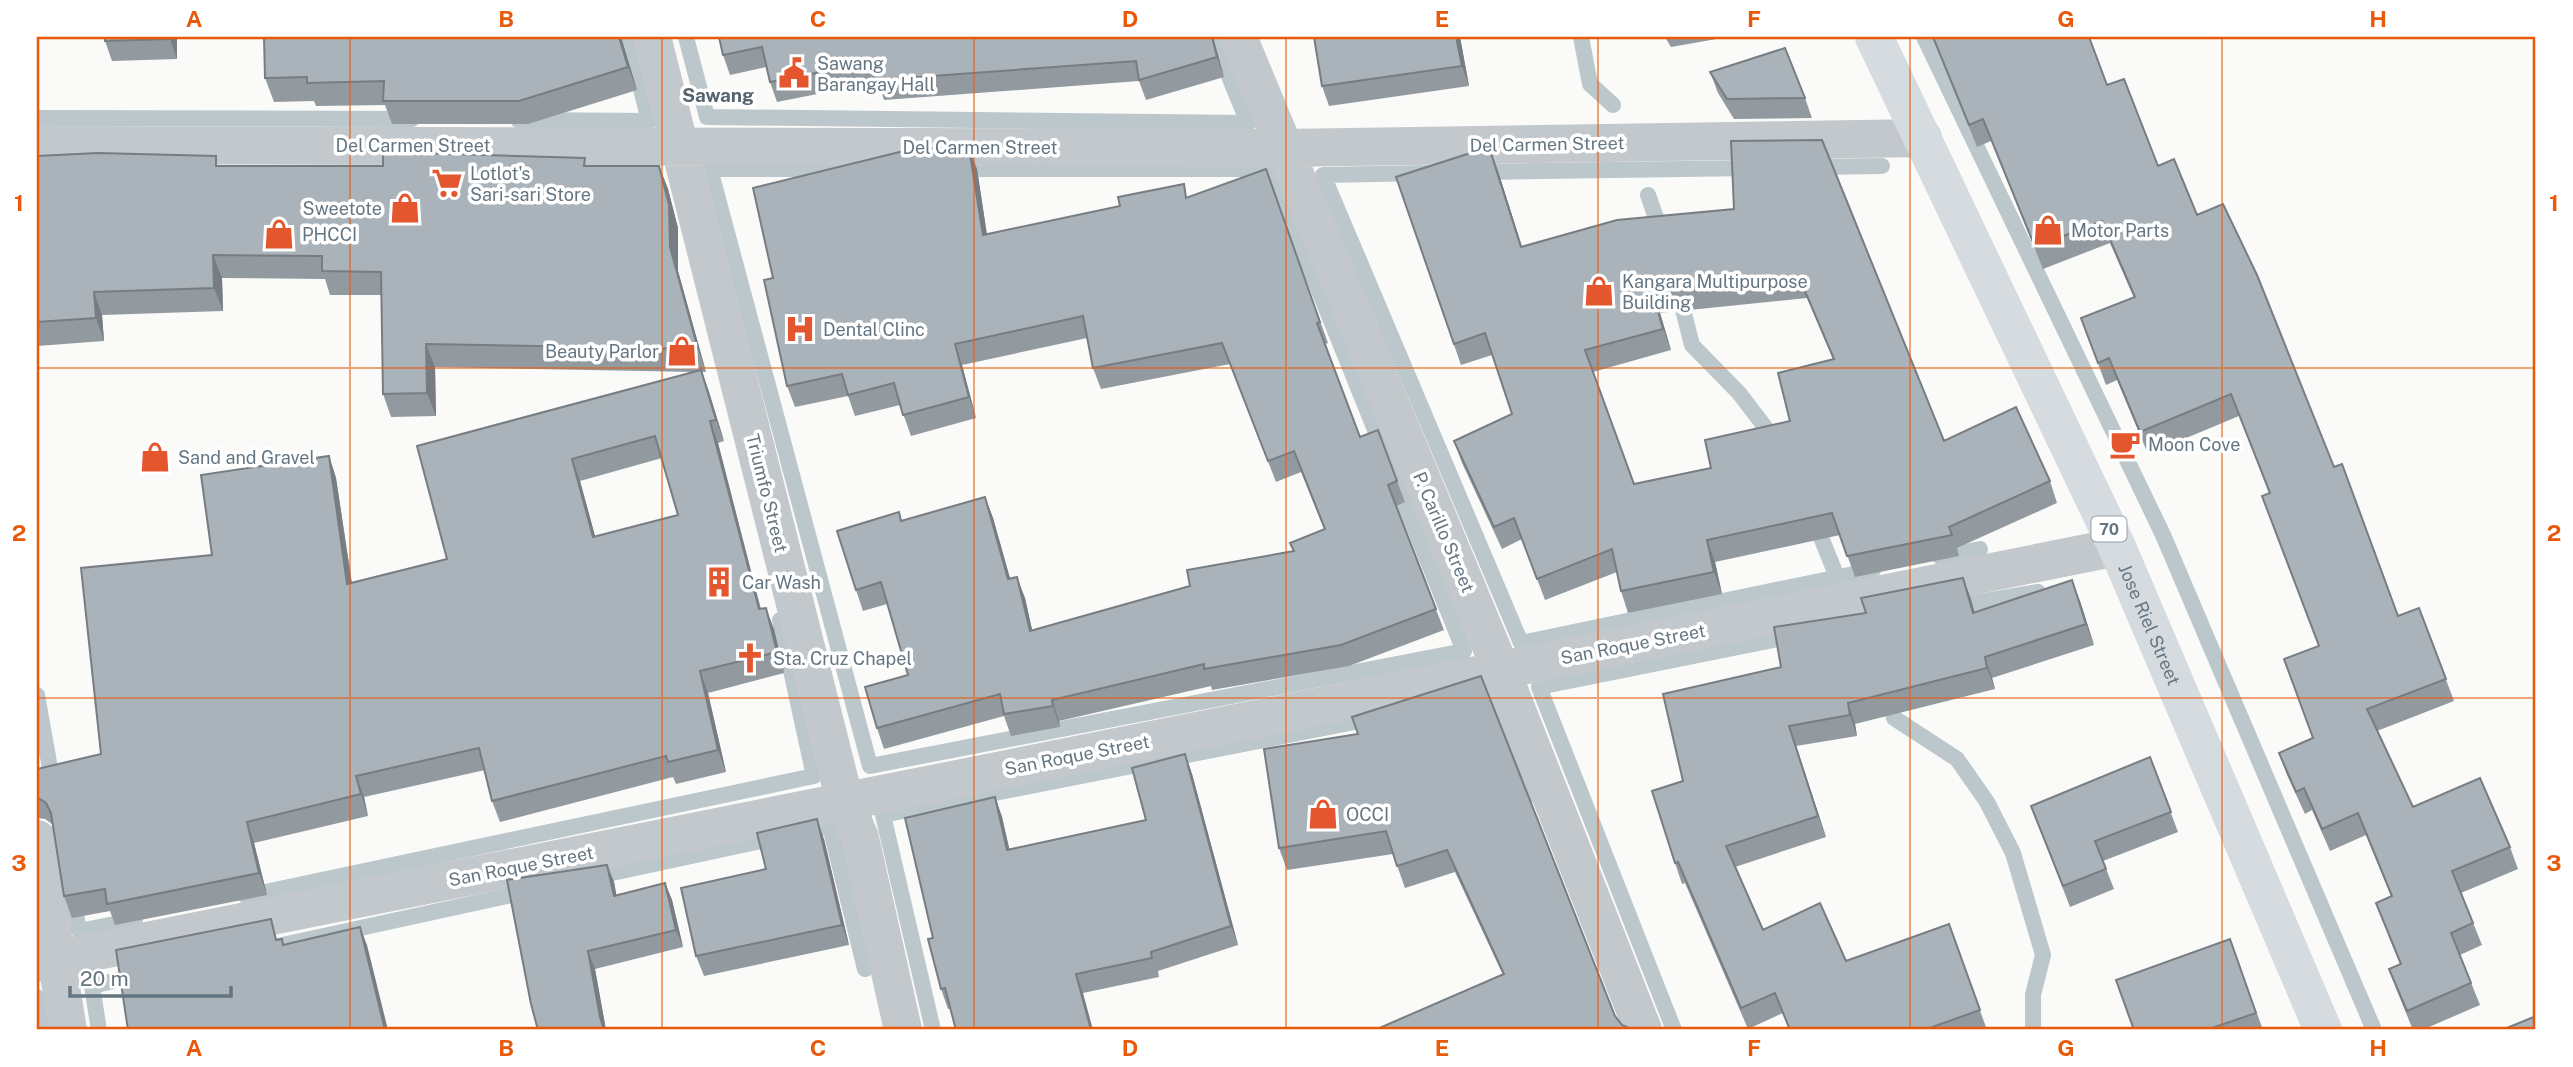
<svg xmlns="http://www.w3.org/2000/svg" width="2573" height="1067" font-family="'Public Sans',sans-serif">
<rect width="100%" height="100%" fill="#fafaf8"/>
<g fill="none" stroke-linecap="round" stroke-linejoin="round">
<path stroke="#bbc7cb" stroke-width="16" d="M686 37 707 117 1248 123 1213 37
M1581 37 1590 84 1613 105
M1924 37 2163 535 2374 1030
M37 118 412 119
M518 120 649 121 628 37
M1814 167 1882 166
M710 169H1270L1464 651 870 766Z
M1478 172 1753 168
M1428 173 1323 175 1521 643 1873 570
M1648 195 1662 235
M1678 290 1692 345 1739 393 1778 444
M1814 520 1837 577
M1940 557 1980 549
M1950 607 2038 592
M1889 694 1894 718 1957 759 1987 802 2013 853 2043 955 2033 995V1030
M37 695 53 785
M1469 699 1488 695 1528 796
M801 832 830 826 865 969
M589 878 779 837
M73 896 79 931 135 920
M246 896 814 776 780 620
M264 949 530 891
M37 997 42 1030
M99 1030 92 986 140 975
M933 1030 883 815 1375 718
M1674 1030 1539 687 1798 635"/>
<path stroke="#c3c8cc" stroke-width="38" d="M652 37 845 802 860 838 903 1030
M1238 37 1501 670 1643 1030
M37 145 1284 148 1923 138
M37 839 68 1030
M37 963 2117 547"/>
<path stroke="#d6dbdf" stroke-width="38" id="s1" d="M1874 37 2117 547 2323 1030"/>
</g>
<path fill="#929a9f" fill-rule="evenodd" d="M177 37V59L112 61 105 41Z
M264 37H621L637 90 528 124H392L385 105 316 106 314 101 274 102 265 78Z
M719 37H1213L1224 77 1146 100 1139 81 884 100 878 82 777 102 770 82 766 67 730 75 723 55Z
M1460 37 1469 86 1329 106 1322 86Z
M1665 37H1728L1671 47Z
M1933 37 2107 85 2158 166 2197 215 2334 467 2398 616 2419 608 2454 701 2377 731 2413 807 2510 847 2518 869 2461 893 2482 945 2460 955 2480 1005 2422 1030H2413L2397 991 2389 969 2400 964 2376 903 2391 896 2366 835 2330 851 2312 810 2305 814 2287 775 2279 753 2313 738 2319 646 2269 493 2239 416 2148 454 2117 380 2106 385 2081 318 2134 298 2110 243 2043 269 1991 141 1977 147Z
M1710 72 1805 98 1812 118 1734 119 1718 93Z
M1731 141 1944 441 2050 481 2057 503 1957 548 1959 556 1855 577 1840 535 1715 562 1722 594 1628 613 1621 591 1617 572 1545 600 1522 539 1502 549 1462 463 1454 441 1512 414 1492 355 1461 365 1396 177 1497 168 1522 247 1734 209ZM1807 298 1833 359 1790 421 1711 468 1634 484 1593 372 1671 350 1660 313Z
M37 156 220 166H659L668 189 678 228V271L706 372H702L709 392 724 441 718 443 761 609 774 629 784 673 708 693 726 772 676 784 673 777 500 822 492 801 485 770 364 797 368 816 254 843 267 895 115 925 110 911 72 918 64 896 52 824 45 819 37 818V769L101 754 212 555 329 456 336 478 352 583 447 559 417 446 696 372 435 367 436 416 391 417 383 394 381 295H330L325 279 222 278 223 311 102 315 104 341 37 346ZM662 458 678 515 595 536 580 481Z
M977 169 987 234 1189 197 1266 169 1328 343 1325 344 1360 437 1397 481 1405 502 1396 506 1444 630 1349 666 1212 690 1211 686 1059 721 1060 727 1011 736 1004 716 884 749 877 728 908 675 887 604 863 611 856 590 902 521 985 497 993 518 1010 578 1025 598 1032 630 1190 586 1294 551 1324 529 1301 472 1276 482 1230 364 1101 389 1093 368 1087 338 962 365 976 418 911 436 900 405 855 416 848 396 795 407 787 386 773 278Z
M1963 578 1975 613 2080 601 2094 645 1992 678 1995 689 1855 724 1857 736 1796 746 1826 837 1735 867 1763 930 1846 961 1949 924 1987 1030H1789L1783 1013 1748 1029 1685 883 1682 884 1675 863 1683 781 1781 667 1866 613Z
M1358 734 1615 1016 1503 975 1455 872 1405 888 1393 854 1287 870 1279 848Z
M1185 754 1192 774 1238 945 1158 971 1159 977 1083 993 948 1009 941 989 933 938 995 797 1002 817 1009 849 1146 820Z
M2150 757 2178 832 2103 861 2114 889 2070 907 2031 806Z
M824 839 849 945 704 976 696 956 766 869Z
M607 865 614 882 616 895 665 883 672 900 683 947 595 969 606 1030H538Z
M2230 939 2263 1030H2134Z"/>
<path fill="#777d82" d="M170 37H177V59L170 39Z
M619 37H621L637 90 628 67Z
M1212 37H1213L1224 77 1217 57Z
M1456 37H1460L1469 86 1462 66Z
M1489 147 1497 168 1529 269 1521 247Z
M969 148 977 169 990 256 983 235Z
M659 166 668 189 678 228V271L706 372 698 349 670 247Z
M213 255 222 278 223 311 214 288Z
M1652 291 1660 313 1671 350 1663 329Z
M94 292 102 315 104 341 96 318Z
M426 344 435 367 436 416 427 393Z
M955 344 962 365 976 418 969 397Z
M701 370 709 392 724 441 716 420Z
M710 421 718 443 766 631 759 609Z
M329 456 336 478 355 606 347 584Z
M572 459 580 481 601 558 593 537Z
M985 497 993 518 1016 600 1008 579Z
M1707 540 1715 562 1722 594 1714 572Z
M1017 577 1025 598 1037 652 1030 631Z
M1963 578 1971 599 1980 634 1973 613Z
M2072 580 2080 601 2094 645 2086 624Z
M766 608 774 629 784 673 777 652Z
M1985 657 1992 678 1995 689 1987 668Z
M700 671 708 693 726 772 718 750Z
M1052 700 1059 721 1060 727 1053 706Z
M1848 703 1855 724 1857 736 1850 715Z
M1789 726 1796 746 1826 837 1818 816Z
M1185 754 1192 774 1238 945 1231 926Z
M356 776 364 797 368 816 361 794Z
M995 797 1002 817 1014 869 1007 850Z
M817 819 824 839 849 945 842 925Z
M247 822 254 843 267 895 259 873Z
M607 865 614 882 620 913 614 896Z
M665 883 672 900 683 947 676 930Z
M360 927 367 945 388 1030H385Z
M588 951 595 969 606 1030H604L600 1017Z
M1076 974 1083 993 1093 1030H1091Z"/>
<path fill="#aab3b9" stroke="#777d82" stroke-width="2" fill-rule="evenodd" d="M105 37H170V39L105 41Z
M264 37H619L628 67 519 101H383L384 81 307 83V77L265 78Z
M719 37H1212L1217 57 1139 80 1136 61 877 80 876 61 770 82 762 47 723 55Z
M1314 37H1456L1462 66 1322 86Z
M1933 37H2089L2107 85 2124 79 2158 166 2174 159 2197 215 2223 204 2257 275 2334 467 2342 464 2398 616 2419 608 2446 679 2367 709 2413 807 2480 778 2510 847 2452 871 2473 923 2451 933 2471 983 2407 1011 2389 969 2401 964 2376 903 2392 896 2358 813 2322 829 2304 788 2296 792 2279 753 2313 738 2284 659 2319 646 2262 496 2270 493 2231 394 2140 432 2109 358 2098 363 2081 318 2135 297 2102 221 2035 247 1983 119 1969 125Z
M1785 48 1805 98 1727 99 1710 72Z
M1822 140 1944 441 2016 407 2050 481 1949 527 1952 535 1847 556 1832 513 1707 540 1714 572 1621 591 1612 549 1537 579 1514 518 1494 527 1454 441 1512 414 1485 333 1454 344 1396 177 1489 147 1521 247 1617 220 1734 209 1731 141ZM1799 277 1834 359 1778 373 1790 421 1705 440 1711 468 1634 484 1585 350 1663 329 1652 291Z
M916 148H969L983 235 1120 206 1118 197 1184 184 1186 198 1266 169 1320 322 1317 323 1360 437 1378 430 1397 481 1388 485 1436 609 1341 645 1204 669V664L1052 700 1053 706 1004 714 1000 694 877 728 865 687 908 675 881 582 856 590 837 531 899 512 901 521 985 497 1008 579 1017 577 1030 631 1190 586 1187 570 1294 551 1290 543 1325 529 1294 451 1268 461 1222 343 1093 368 1083 316 955 344 969 397 903 415 894 383 848 395 842 374 787 386 764 280 773 278 753 188Z
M383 152 585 158 584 166H659L669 205 670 247 698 349 426 344 427 393 383 394 381 272 322 271V256L213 255 214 288 94 292 96 318 37 322V156L98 153 216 156V166H383Z
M701 370 716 420 710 421 759 609 766 608 777 652 700 671 718 750 668 762 666 756 492 801 479 748 356 776 361 794 247 822 259 873 107 904 105 889 64 896 51 813 46 803 37 797V769L101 754 81 568 212 555 201 475 329 456 347 584 447 559 417 446ZM655 436 678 515 593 537 572 459Z
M1963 578 1973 613 2072 580 2086 624 1985 657 1987 668 1848 703 1850 715 1789 726 1818 816 1726 846 1763 930 1820 903 1846 961 1949 924 1980 1010 1924 1030H1790L1775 993 1741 1008 1678 862 1675 863 1652 791 1683 781 1663 694 1781 667 1774 627 1866 613 1861 598Z
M1481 676 1615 1016 1622 1025 1633 1030H1378L1377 1029 1504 974 1447 850 1397 866 1386 831 1279 848 1264 749 1358 734 1352 717Z
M1185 754 1231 926 1151 952 1152 958 1076 974 1091 1030H956L945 988 941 989 928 939 933 938 905 818 995 797 1007 850 1146 820 1132 768Z
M2150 757 2171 812 2095 841 2106 869 2063 886 2031 806Z
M817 819 842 925 696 956 681 888 766 869 757 833Z
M607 865 614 896 665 883 676 930 588 951 600 1017 604 1030H538L531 1004 507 880Z
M271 919 276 940 282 939 283 945 360 927 385 1030H128L116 950Z
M2230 939 2256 1013 2206 1030H2134L2116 980Z
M2536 1016V1030H2502Z"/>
<path fill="none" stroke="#e8590c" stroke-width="2" stroke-opacity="0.55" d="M350 37V1030M662 37V1030M974 37V1030M1286 37V1030M1598 37V1030M1910 37V1030M2222 37V1030M37 368H2536M37 698H2536"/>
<defs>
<g id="civic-bare" transform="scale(2.415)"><path d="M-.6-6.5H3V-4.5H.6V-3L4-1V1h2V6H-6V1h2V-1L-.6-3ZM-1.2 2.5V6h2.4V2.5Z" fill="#e4572e" stroke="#fff" stroke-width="2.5" paint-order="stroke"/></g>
<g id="supermarket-bare" transform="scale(2.415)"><path d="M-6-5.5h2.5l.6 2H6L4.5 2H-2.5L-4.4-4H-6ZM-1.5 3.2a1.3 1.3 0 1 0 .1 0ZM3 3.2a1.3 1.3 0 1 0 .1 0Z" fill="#e4572e" stroke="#fff" stroke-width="2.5" paint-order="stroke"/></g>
<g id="shop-bare" transform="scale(2.415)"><path d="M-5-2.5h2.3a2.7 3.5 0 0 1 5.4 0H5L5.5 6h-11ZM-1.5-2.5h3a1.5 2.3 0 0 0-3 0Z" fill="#e4572e" stroke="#fff" stroke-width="2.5" paint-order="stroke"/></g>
<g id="hospital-bare" transform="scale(2.415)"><path d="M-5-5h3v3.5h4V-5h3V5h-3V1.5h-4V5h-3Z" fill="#e4572e" stroke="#fff" stroke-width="2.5" paint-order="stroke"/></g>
<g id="cafe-bare" transform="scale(2.415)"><path d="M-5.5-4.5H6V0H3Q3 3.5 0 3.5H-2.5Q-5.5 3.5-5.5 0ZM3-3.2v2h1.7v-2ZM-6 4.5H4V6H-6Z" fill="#e4572e" stroke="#fff" stroke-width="2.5" paint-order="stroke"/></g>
<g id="building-bare" transform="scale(2.415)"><path d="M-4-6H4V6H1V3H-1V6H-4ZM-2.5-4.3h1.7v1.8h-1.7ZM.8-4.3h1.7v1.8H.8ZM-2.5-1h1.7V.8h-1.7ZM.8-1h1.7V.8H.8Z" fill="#e4572e" stroke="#fff" stroke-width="2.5" paint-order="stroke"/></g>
<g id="church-bare" transform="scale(2.415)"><path d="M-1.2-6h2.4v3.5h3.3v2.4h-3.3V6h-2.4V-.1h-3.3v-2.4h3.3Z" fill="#e4572e" stroke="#fff" stroke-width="2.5" paint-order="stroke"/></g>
</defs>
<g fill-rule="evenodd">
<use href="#civic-bare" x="794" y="73"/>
<use href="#supermarket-bare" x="447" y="183"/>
<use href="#shop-bare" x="405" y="208"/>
<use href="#shop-bare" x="2048" y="230"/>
<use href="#shop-bare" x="279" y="234"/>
<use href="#shop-bare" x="1599" y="291"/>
<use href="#hospital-bare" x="800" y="329"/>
<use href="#shop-bare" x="682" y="351"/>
<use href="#cafe-bare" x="2125" y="444"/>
<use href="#shop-bare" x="155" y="457"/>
<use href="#building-bare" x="719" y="582"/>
<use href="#church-bare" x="750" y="658"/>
<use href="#shop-bare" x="1323" y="814"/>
</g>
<g text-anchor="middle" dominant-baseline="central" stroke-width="7" stroke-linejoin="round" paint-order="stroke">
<rect fill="#fff" stroke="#939fa8" stroke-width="2" x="2091.5" y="516.5" width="35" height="25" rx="5"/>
<g font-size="16" font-weight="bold" fill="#657683">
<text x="2109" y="529">70</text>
</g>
<g font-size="18" fill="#657683" stroke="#fff" text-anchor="start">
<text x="817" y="63">Sawang<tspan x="817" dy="21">Barangay Hall</tspan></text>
<text x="470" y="173">Lotlot's<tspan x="470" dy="21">Sari-sari Store</tspan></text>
<text x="382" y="208" text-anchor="end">Sweetote</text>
<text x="2071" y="230">Motor Parts</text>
<text x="302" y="234">PHCCI</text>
<text x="1622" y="281">Kangara Multipurpose<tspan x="1622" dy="21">Building</tspan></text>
<text x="823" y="329">Dental Clinc</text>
<text x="659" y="351" text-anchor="end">Beauty Parlor</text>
<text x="2148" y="444">Moon Cove</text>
<text x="178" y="457">Sand and Gravel</text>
<text x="742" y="582">Car Wash</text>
<text x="773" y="658">Sta. Cruz Chapel</text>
<text x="1346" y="814">OCCI</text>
</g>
<g font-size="18" fill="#657683" stroke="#fff">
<text transform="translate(1547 144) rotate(-1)">Del Carmen Street</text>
<text x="413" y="145">Del Carmen Street</text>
<text x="980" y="147">Del Carmen Street</text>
<text transform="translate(767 493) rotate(76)">Triumfo Street</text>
<text transform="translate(1444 532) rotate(67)">P. Carillo Street</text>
<text stroke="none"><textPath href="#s1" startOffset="649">Jose Riel Street</textPath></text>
<text transform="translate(1633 644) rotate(-11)">San Roque Street</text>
<text transform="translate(1077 755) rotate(-11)">San Roque Street</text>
<text transform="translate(521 866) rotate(-11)">San Roque Street</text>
</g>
<g font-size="19" font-weight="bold" fill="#57646e" stroke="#fff">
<text x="718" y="95">Sawang</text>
</g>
</g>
<rect width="2573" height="1067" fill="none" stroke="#ffffff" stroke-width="77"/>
<path d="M70 986v10h161v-10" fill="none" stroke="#657683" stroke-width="3.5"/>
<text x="80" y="986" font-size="21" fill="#657683" stroke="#ffffff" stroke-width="5" paint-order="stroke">20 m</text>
<rect x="38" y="38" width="2496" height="990" fill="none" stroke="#e8590c" stroke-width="2.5"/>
<g font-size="23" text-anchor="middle" font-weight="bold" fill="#e8590c">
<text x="194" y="27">A</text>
<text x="506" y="27">B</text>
<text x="818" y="27">C</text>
<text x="1130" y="27">D</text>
<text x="1442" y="27">E</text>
<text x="1754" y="27">F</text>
<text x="2066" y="27">G</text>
<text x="2378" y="27">H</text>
<text x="19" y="211">1</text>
<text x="2554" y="211">1</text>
<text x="19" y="541">2</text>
<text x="2554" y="541">2</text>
<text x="19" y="871">3</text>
<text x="2554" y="871">3</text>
<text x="194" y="1056">A</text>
<text x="506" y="1056">B</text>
<text x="818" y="1056">C</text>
<text x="1130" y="1056">D</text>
<text x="1442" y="1056">E</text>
<text x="1754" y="1056">F</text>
<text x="2066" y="1056">G</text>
<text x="2378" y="1056">H</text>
</g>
</svg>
